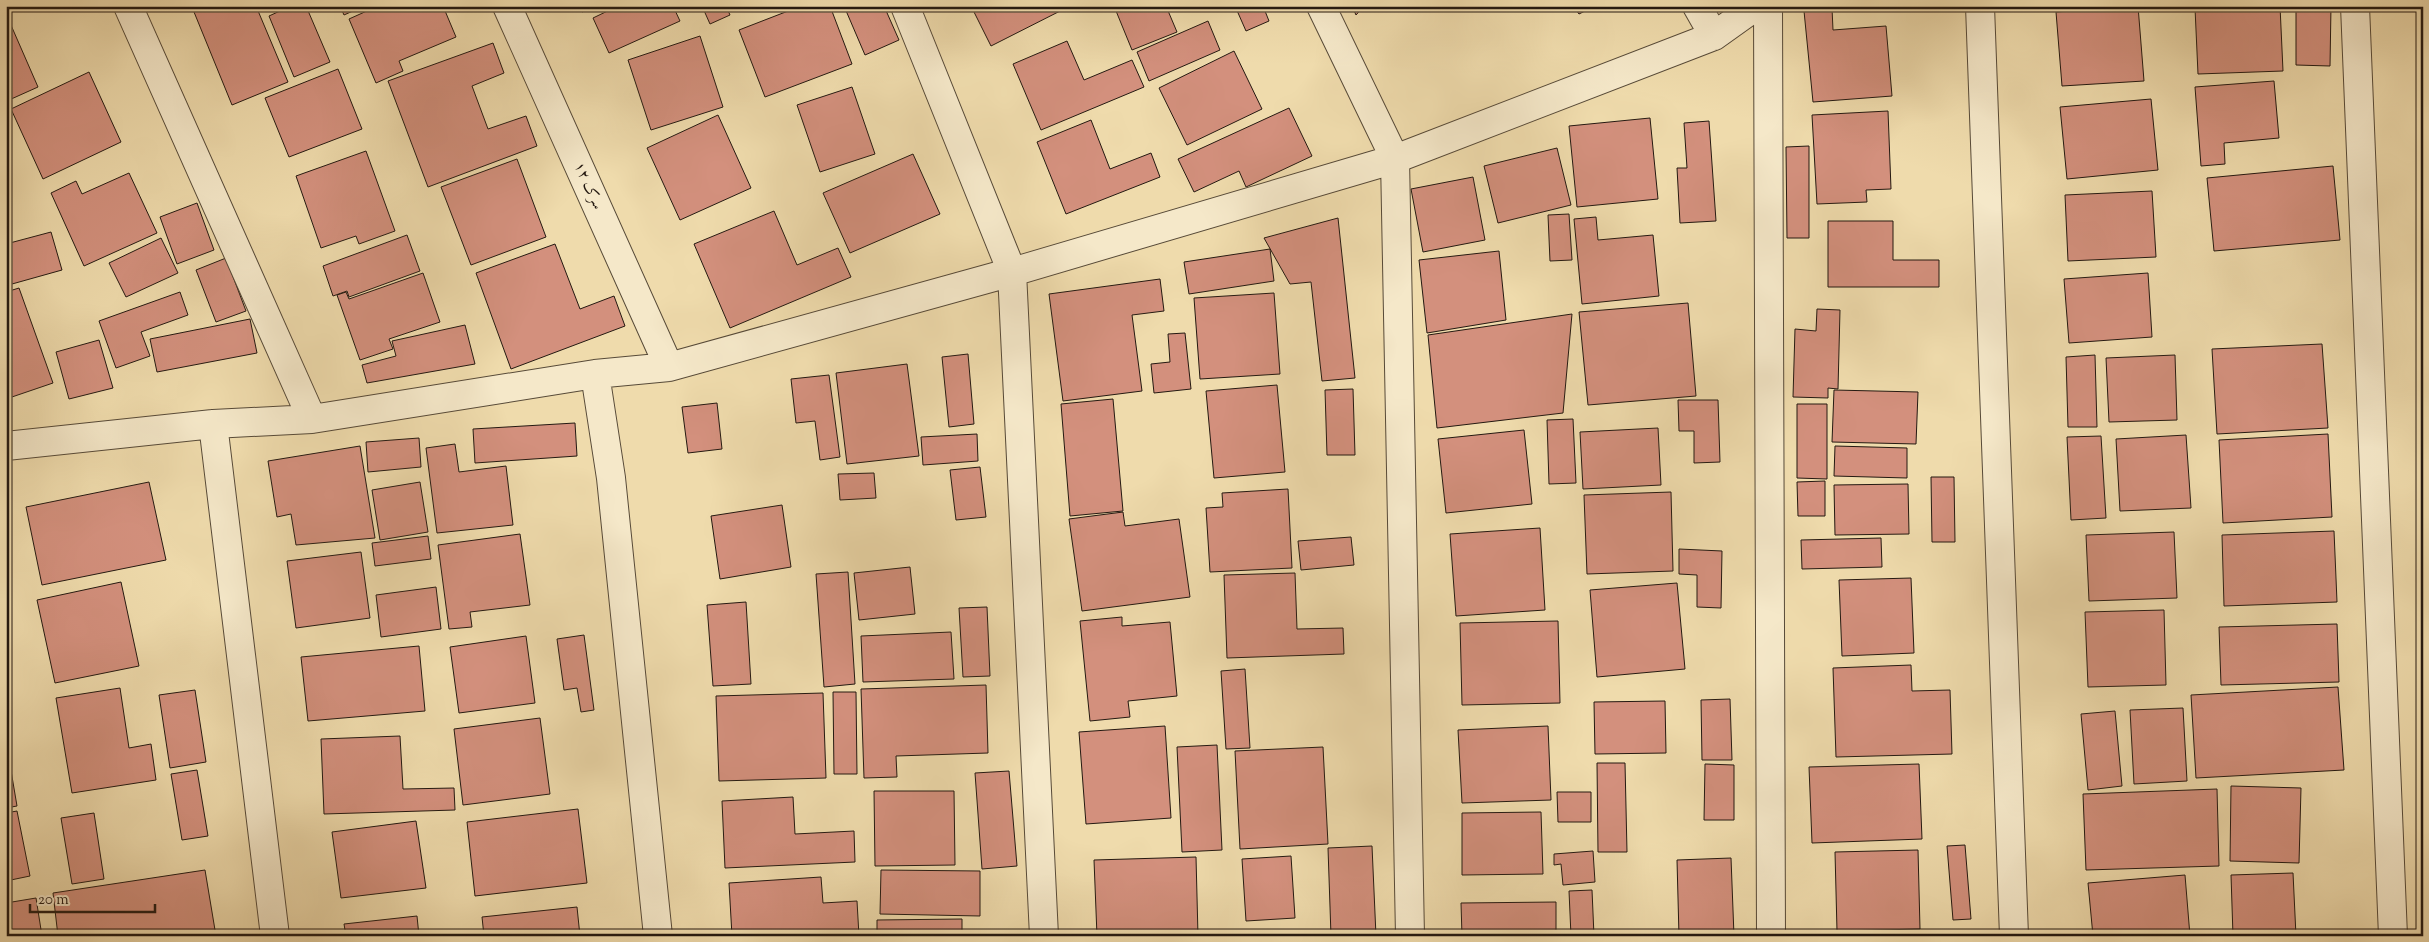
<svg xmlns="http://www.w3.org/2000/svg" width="2429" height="942" font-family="'Sorts Mill Goudy',Amiri,serif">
<rect width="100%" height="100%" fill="#efdbac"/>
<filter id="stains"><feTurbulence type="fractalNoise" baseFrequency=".004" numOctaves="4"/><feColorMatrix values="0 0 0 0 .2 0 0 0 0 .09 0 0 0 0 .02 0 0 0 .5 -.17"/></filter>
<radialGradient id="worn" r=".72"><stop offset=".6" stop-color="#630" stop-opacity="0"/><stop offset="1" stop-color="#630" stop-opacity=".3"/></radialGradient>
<path fill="#d3907d" stroke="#241911" d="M208 6H256L288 82 232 105 194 12Z
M291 6H306L330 62 294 77 269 16Z
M340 6H364L344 15Z
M378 6H443L456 37 399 61 403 71 376 83 349 19Z
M579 6H596L582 12Z
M618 6H673L680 21 609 53 593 18Z
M702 6H726L730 15 710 24Z
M801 6H830L852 64 765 97 739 30Z
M844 6H884L899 40 865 55Z
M971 6H1070L991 46Z
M1114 6H1166L1177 32 1132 50Z
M1235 6H1263L1269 21 1246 31Z
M1352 6H1364L1356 15Z
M1573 6H1595L1579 14Z
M2138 6 2144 81 2062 86 2056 12Z
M2280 6 2283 71 2198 74 2195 8Z
M2296 6H2331L2330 66 2296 65Z
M1832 8 1833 30 1886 26 1892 96 1813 102 1804 11Z
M7 16 38 87 9 100 6 93Z
M1208 21 1220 50 1149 81 1137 52Z
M700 36 723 107 651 130 628 60Z
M1067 41 1084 80 1132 60 1144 87 1041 130 1013 64Z
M493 43 504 73 472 86 488 129 526 116 537 146 428 187 388 81Z
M1234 51 1262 109 1187 145 1159 88Z
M338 69 362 129 289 157 265 98Z
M89 72 121 142 43 179 11 109Z
M2274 81 2279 138 2224 143 2225 164 2201 166 2195 87Z
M852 87 875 154 820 172 797 105Z
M2151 99 2158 170 2067 179 2060 107Z
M1289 108 1312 156 1246 187 1239 171 1194 192 1178 159Z
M1888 111 1891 189 1866 190 1867 202 1817 204 1812 115Z
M718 115 751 188 680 220 647 148Z
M1650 118 1658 199 1577 207 1569 126Z
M1091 120 1110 169 1151 153 1160 177 1066 214 1037 142Z
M1709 121 1716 221 1680 223 1677 168H1687L1684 123Z
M1809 146V238H1787L1786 147Z
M1557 148 1571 205 1498 223 1484 166Z
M366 151 395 231 359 244 356 236 321 248 296 176Z
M913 154 940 214 850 253 823 193Z
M517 159 546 237 471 265 441 187Z
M2333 166 2340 240 2214 251 2207 178Z
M129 173 157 233 84 266 51 193 76 181 82 194Z
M1473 177 1485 240 1423 252 1411 189Z
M2152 191 2156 257 2068 261 2065 195Z
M197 203 214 250 177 264 160 217Z
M774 211 797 265 838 248 851 277 730 328 694 244Z
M1569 214 1572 260 1550 261 1548 215Z
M1596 217 1598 240 1653 235 1659 296 1582 304 1574 219Z
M1338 218 1355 378 1322 381 1311 282 1290 284 1264 238Z
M1828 221H1893V260H1939V287H1828Z
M51 232 62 270 12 284 6 264V244Z
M407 235 420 271 349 297 347 291 333 296 323 266Z
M161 238 178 273 126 297 109 263Z
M555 244 580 309 614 296 625 326 511 369 476 273Z
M1270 249 1274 281 1189 294 1184 262Z
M1499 251 1506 320 1427 333 1419 260Z
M226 258 246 311 216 322 196 270Z
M423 273 440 322 389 339 393 349 360 360 337 295 346 292 349 299Z
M2148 273 2152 337 2069 343 2064 279Z
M1160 279 1164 311 1132 315 1142 391 1063 401 1049 294Z
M19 288 53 383 6 399V292Z
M180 292 188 315 141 332 150 356 116 368 99 321Z
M1274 293 1280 374 1200 379 1194 298Z
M1688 303 1696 396 1588 405 1579 312Z
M1817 309 1840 310 1838 389 1828 388V398L1793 397 1795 329 1816 331Z
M1572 314 1563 413 1437 428 1428 335Z
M250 319 257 353 157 372 150 339Z
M465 325 475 364 367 383 362 365 396 356 392 341Z
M1185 333 1191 389 1154 393 1151 364 1170 362 1168 334Z
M99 340 113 388 69 399 56 352Z
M2322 344 2328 428 2217 434 2212 349Z
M968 354 974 424 949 427 942 357Z
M2095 355 2097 427H2068L2066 357Z
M2175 355 2177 420 2109 422 2106 358Z
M907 364 919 456 847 464 836 373Z
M829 375 840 457 820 460 815 421 796 423 791 379Z
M1277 385 1285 472 1214 478 1206 391Z
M1353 389 1355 455H1327L1325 390Z
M1834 390 1918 392 1916 444 1832 442Z
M1113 399 1123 511 1070 516 1061 404Z
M1678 400H1718L1720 462 1694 463V431H1679Z
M717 403 722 449 688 453 682 407Z
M1797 404H1827V479L1797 478Z
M1573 419 1576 483 1549 484 1547 420Z
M575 423 577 456 475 463 473 429Z
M1658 428 1661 485 1583 489 1580 432Z
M1524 430 1532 504 1446 513 1438 439Z
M977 434 978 461 923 465 921 437Z
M2328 434 2332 517 2223 523 2219 440Z
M2186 435 2191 508 2120 511 2116 439Z
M2101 436 2106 518 2071 520 2067 437Z
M419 438 421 467 368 472 366 442Z
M455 444 459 472 506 466 513 525 437 533 426 448Z
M360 446 375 538 296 545 291 514 277 517 268 461Z
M1835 446 1907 448V478L1834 476Z
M980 467 986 517 956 520 950 470Z
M874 473 876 498 840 500 838 474Z
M1931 477H1954L1955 542H1932Z
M1825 481V516H1798L1797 482Z
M149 482 166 560 42 585 26 507Z
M420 482 428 532 380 540 372 490Z
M1908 484 1909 534 1835 535 1834 485Z
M1288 489 1292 568 1210 572 1206 508 1223 507 1222 493Z
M1671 492 1673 571 1587 574 1584 495Z
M782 505 791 567 720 579 711 516Z
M1123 512 1125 526 1179 519 1190 597 1082 611 1069 519Z
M1540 528 1545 610 1456 616 1450 534Z
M2334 531 2337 602 2224 606 2222 535Z
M2174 532 2177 598 2089 601 2086 535Z
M520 534 530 605 470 612 472 627 449 629 438 545Z
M428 536 431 559 375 566 372 543Z
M1351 537 1354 565 1301 570 1298 541Z
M1881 538 1882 567 1802 569 1801 540Z
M1679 549 1722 551 1721 608 1697 607V575L1679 574Z
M361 552 370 618 296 628 287 561Z
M910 567 915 614 859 620 854 573Z
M848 572 855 684 824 687 816 574Z
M1295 573 1297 629 1343 628 1344 654 1227 658 1224 575Z
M1911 578 1914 653 1842 656 1839 580Z
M121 582 139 666 55 683 37 600Z
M1677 583 1685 669 1597 677 1590 590Z
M436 587 441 629 381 637 376 595Z
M746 602 751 684 713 686 707 605Z
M987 607 990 676 963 677 959 608Z
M2164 610 2166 685 2088 687 2085 612Z
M1122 617V626L1170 622 1177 696 1128 701 1130 717 1090 721 1080 621Z
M1558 621 1560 703 1462 705 1460 623Z
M2337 624 2339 682 2221 685 2219 627Z
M951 632 954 679 863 682 861 636Z
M584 635 594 710 581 712 577 688 564 690 557 639Z
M526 636 535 703 459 713 450 647Z
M419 646 425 711 308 721 301 657Z
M1911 665 1912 691 1950 690 1952 754 1836 757 1833 668Z
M1245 669 1250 748 1226 749 1221 671Z
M986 685 988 753 896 756 897 777 864 778 861 689Z
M2338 687 2344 770 2196 778 2191 695Z
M120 688 129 748 151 744 156 780 72 793 56 698Z
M195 690 206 762 170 768 159 695Z
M833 692H856L857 774H834Z
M823 693 826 778 719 781 716 696Z
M1730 699 1732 760H1702L1701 700Z
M1665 701 1666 753 1595 754 1594 702Z
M2183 708 2187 781 2134 784 2130 710Z
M2115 711 2122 786 2088 790 2081 714Z
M540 718 550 794 463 805 454 729Z
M1165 726 1171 818 1086 824 1079 732Z
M1548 726 1551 800 1462 803 1458 730Z
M400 736 403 789 454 788 455 810 324 814 321 739Z
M6 741 17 806 6 808Z
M1217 745 1222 850 1182 852 1177 747Z
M1323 747 1328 844 1240 849 1235 751Z
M1597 763H1625L1627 852H1598Z
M1705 764 1734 765V820H1704Z
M1919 764 1922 839 1812 843 1809 767Z
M197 770 208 836 182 840 171 774Z
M1009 771 1017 866 982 869 975 773Z
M2231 786 2301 788 2299 863 2230 861Z
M2217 789 2219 866 2086 870 2083 794Z
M874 791H954L955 865 875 866Z
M1557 792H1591V822H1558Z
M793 797 795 834 854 831 855 862 725 868 722 801Z
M578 809 587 883 475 896 467 822Z
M17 811 30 876 6 881V813Z
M1541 812 1543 874 1462 875V813Z
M94 813 104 879 72 884 61 818Z
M416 821 426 888 341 898 332 832Z
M1965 845 1971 919 1953 920 1947 846Z
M1372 846 1376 936H1331L1328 848Z
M1918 850 1920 929 1837 931 1835 852Z
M1593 851 1595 882 1563 885 1561 864 1554 865V854Z
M1291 856 1295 918 1246 921 1242 859Z
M1196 857 1198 936H1097L1094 860Z
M1731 858 1734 936H1679L1677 860Z
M205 870 216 936H58L53 893Z
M881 870 980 871V916L880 914Z
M2293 873 2296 936H2233L2231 875Z
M2185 875 2190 936H2093L2088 883Z
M821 877 823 903 857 901 859 936H732L729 883Z
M1592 890 1594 936H1571L1569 891Z
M36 898 42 936H6V903Z
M1556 902V936H1462L1461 903Z
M577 907 580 936H484L482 917Z
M417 916 419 936H346L344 924Z
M962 919V936H877V920Z
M1891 933 1945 936H1891Z"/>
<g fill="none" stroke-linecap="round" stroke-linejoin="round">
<g stroke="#574a38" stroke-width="30">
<path id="minor" d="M128 6 312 419
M507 6 669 367
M905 6 1012 272 1044 936
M1321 6 1395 159 1410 936
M1697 6 1714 36
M1768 6 1771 936
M1980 6 2014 936
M2355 6 2393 936
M595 374 611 478 658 936
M213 424 275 936
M6 446 213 424 312 419 595 374 669 367 1012 272 1395 159 1714 36 1756 6"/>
</g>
<use href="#minor" stroke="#f5e8c9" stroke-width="28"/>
</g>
<g text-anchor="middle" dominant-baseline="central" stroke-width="4.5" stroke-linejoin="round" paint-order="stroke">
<g font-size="15" fill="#241911" stroke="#f5e8c9">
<text transform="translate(588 186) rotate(66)">سرک ۱۲</text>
</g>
</g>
<rect width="2429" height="942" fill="none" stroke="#efdbac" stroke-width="25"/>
<rect x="8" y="8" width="2414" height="927" fill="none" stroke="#241911" stroke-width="2.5"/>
<rect x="12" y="12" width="2404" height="917" fill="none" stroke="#241911"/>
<path d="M30 904v8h125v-8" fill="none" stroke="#241911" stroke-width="2.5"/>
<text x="38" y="904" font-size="15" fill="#241911" stroke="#f5e8c9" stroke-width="4" paint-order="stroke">20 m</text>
<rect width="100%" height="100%" filter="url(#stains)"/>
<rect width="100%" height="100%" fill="url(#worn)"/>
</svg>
